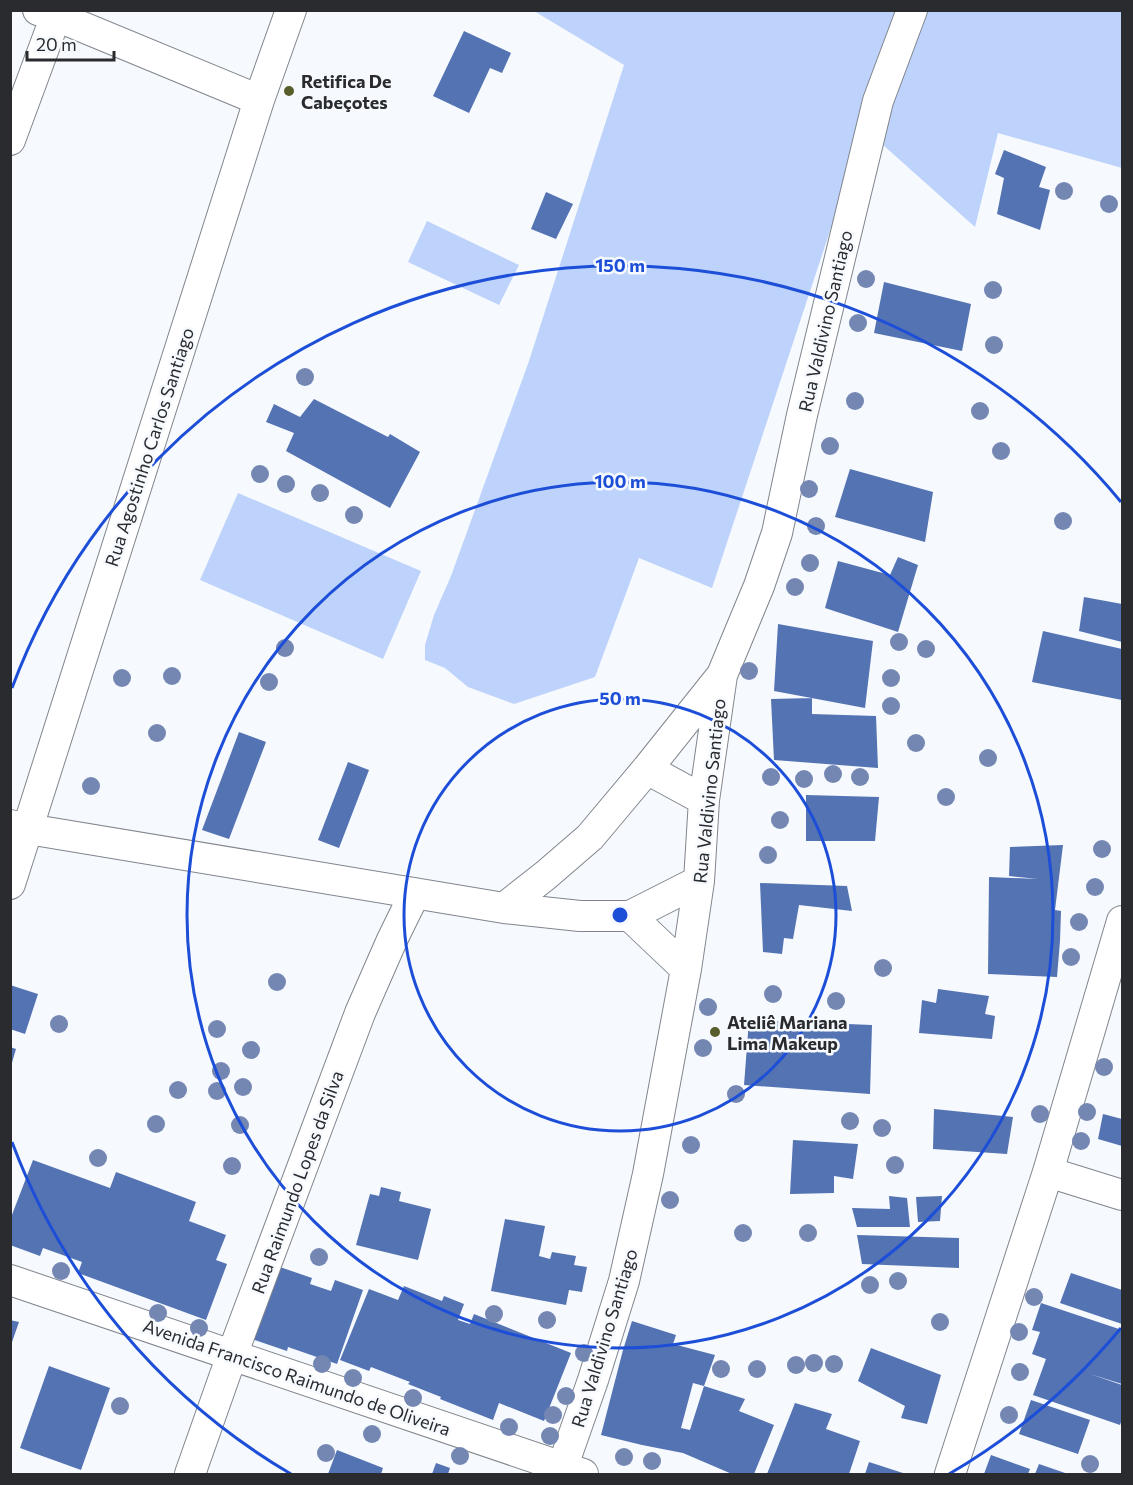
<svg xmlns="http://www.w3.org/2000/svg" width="1133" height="1485" font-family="Commissioner,sans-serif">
<rect width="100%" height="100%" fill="#f6f9fe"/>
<path fill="#bed3fb" d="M534 11H1122V168L998 133 975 227 864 128 712 588 639 558 595 677 514 704 468 687 445 668 425 660V645L434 615 451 576 529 361 624 65Z
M427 221 519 265 499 305 408 262Z
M238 493 421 571 383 659 200 580Z"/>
<path fill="#5473b3" d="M464 31 511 53 502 73 490 68 469 113 433 96Z
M1004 150 1046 167 1039 187 1050 190 1040 230 997 214 1004 178 995 174Z
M546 192 573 204 556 239 531 229Z
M884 282 971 304 962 351 874 333Z
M314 399 388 437 390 434 420 452 390 508 286 451 294 433 266 422 274 404 300 417Z
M850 469 933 492 925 542 835 517Z
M898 557 918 565 898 632 825 608 838 561 890 575Z
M1084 597 1122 604V642L1079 631Z
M778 624 873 641 865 708 774 691Z
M1043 631 1122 649V700L1032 682Z
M812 698V714L876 716 878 768 774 760 771 699Z
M239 732 266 742 229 839 202 830Z
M348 762 369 770 339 848 318 840Z
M806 795 879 797 875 841H806Z
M1063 845 1055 910 1061 911 1060 941 1057 977 988 974 989 877 1038 879 1009 876 1010 847Z
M760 883 847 886 852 911 799 905 793 939 784 938 782 954 763 952Z
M10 985 38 994 25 1034 10 1029Z
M938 989 989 996 985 1014 995 1016 992 1039 919 1033 922 1000 936 1003Z
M749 1020 872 1025 870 1094 744 1085Z
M10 1047 16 1049 11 1066 10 1065Z
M934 1109 1013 1117 1007 1154 933 1149Z
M1103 1114 1122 1119V1146L1098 1139Z
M793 1140 858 1144 853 1179 834 1176V1193L790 1194Z
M33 1160 110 1188 116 1172 196 1202 189 1221 226 1235 216 1260 227 1264 206 1320 78 1273 82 1262 43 1248 40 1256 10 1245V1220Z
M381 1187 401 1192 399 1201 431 1209 418 1260 356 1245 370 1194 379 1196Z
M889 1196 907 1198 910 1227H857L852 1208 890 1209Z
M942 1196 940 1221 918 1222 916 1197Z
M505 1219 545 1226 539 1256 550 1259 552 1252 576 1256 574 1265 587 1267 582 1292 569 1290 566 1305 491 1291Z
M857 1235 959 1238V1268L862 1264Z
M274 1265 312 1278 310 1284 331 1291 335 1280 363 1290 337 1364 288 1347 287 1351 249 1338Z
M1071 1273 1122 1290V1324L1060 1303Z
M404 1286 442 1301 444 1296 464 1304 458 1320 470 1324 474 1314 571 1353 544 1421 499 1403 493 1420 440 1399 441 1397 408 1384 410 1382 371 1367 369 1371 340 1360 369 1289 398 1300Z
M1041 1303 1122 1330V1384L1090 1374 1122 1385V1419L1120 1425 1033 1395 1046 1359 1032 1354 1040 1332 1032 1330Z
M10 1320 19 1322 11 1345H10Z
M632 1321 676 1335 673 1344 715 1355 704 1386 693 1383 681 1428 690 1430 704 1386 745 1399 739 1411 774 1425 754 1474H732L683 1453 642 1445 601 1435 623 1350Z
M871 1348 941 1375 927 1424 901 1418 905 1406 858 1381Z
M49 1366 110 1388 81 1470 20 1448Z
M1031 1400 1090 1420 1078 1454 1019 1434Z
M795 1403 832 1414 826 1429 860 1441 849 1474H767Z
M337 1450 383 1468 381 1474H328Z
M991 1455 1030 1469 1028 1474H984Z
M869 1462 906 1474H865Z
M436 1463 450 1468 448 1474H432Z
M1039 1464 1068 1474H1035Z"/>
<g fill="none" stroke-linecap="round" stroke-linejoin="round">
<g stroke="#81858d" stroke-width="32">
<path id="minor" d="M38 10 56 16 259 100
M10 140 58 10
M647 769 704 800
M10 825 28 829 504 908 580 916H630L699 881
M10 884 259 100 291 10
M504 908 546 875 590 837 647 769 722 675
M630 916 686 969
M1048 1172 1122 1195
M10 1280 583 1474
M190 1474 232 1355 360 1013 392 940 415 893
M560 1474 593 1380 624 1281 648 1174 686 969 699 881 704 800 722 675 759 586 777 533 802 415 878 101 912 10
M950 1474 1048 1172 1122 921"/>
</g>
<use href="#minor" stroke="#fff" stroke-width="30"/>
</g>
<g fill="#7487b3">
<circle cx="1064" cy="191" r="9"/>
<circle cx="1109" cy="204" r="9"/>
<circle cx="866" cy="279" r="9"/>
<circle cx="993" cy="290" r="9"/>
<circle cx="858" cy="323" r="9"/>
<circle cx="994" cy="345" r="9"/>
<circle cx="305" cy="377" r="9"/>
<circle cx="855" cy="401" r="9"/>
<circle cx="980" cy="411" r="9"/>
<circle cx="830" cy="446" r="9"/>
<circle cx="1001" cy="451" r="9"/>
<circle cx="260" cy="474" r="9"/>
<circle cx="286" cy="484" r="9"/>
<circle cx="809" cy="489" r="9"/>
<circle cx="320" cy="493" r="9"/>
<circle cx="354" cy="515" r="9"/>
<circle cx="1063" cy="521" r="9"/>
<circle cx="816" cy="526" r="9"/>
<circle cx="810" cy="563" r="9"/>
<circle cx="795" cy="587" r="9"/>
<circle cx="899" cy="642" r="9"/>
<circle cx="285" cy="648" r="9"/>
<circle cx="926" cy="649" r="9"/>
<circle cx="749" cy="671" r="9"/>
<circle cx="172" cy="676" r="9"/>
<circle cx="122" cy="678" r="9"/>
<circle cx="891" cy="678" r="9"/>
<circle cx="269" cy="682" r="9"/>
<circle cx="891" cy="706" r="9"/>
<circle cx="157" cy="733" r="9"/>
<circle cx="916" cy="743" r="9"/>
<circle cx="988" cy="758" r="9"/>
<circle cx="833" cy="774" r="9"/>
<circle cx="771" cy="777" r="9"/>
<circle cx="860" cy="777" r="9"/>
<circle cx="804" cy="779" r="9"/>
<circle cx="91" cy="786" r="9"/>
<circle cx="946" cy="797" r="9"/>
<circle cx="780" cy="820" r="9"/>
<circle cx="1102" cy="849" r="9"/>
<circle cx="768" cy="855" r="9"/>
<circle cx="1095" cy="887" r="9"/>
<circle cx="1079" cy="922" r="9"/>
<circle cx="1071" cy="957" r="9"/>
<circle cx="883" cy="968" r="9"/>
<circle cx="277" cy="982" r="9"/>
<circle cx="773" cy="994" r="9"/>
<circle cx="836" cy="1001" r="9"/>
<circle cx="708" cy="1007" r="9"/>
<circle cx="59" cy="1024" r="9"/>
<circle cx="217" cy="1029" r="9"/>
<circle cx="703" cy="1048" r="9"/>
<circle cx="251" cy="1050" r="9"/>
<circle cx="1104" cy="1067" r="9"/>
<circle cx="221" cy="1071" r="9"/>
<circle cx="243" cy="1087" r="9"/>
<circle cx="178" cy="1090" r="9"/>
<circle cx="217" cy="1091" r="9"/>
<circle cx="736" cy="1094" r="9"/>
<circle cx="1087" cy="1112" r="9"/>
<circle cx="1040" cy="1114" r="9"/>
<circle cx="850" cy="1121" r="9"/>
<circle cx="156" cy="1124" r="9"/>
<circle cx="240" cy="1125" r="9"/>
<circle cx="882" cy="1128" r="9"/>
<circle cx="1081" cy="1141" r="9"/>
<circle cx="691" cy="1145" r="9"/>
<circle cx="98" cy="1158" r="9"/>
<circle cx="895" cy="1165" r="9"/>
<circle cx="232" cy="1166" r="9"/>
<circle cx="670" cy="1200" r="9"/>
<circle cx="743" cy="1233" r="9"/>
<circle cx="808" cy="1233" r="9"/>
<circle cx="319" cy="1257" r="9"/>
<circle cx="61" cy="1271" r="9"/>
<circle cx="898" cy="1281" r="9"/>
<circle cx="870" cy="1285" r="9"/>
<circle cx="1034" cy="1297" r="9"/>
<circle cx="158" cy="1313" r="9"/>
<circle cx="494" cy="1314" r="9"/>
<circle cx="547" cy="1320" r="9"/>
<circle cx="940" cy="1322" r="9"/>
<circle cx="199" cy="1328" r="9"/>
<circle cx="1019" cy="1332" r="9"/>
<circle cx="584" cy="1353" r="9"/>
<circle cx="814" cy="1363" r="9"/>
<circle cx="322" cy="1364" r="9"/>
<circle cx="834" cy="1364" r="9"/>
<circle cx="796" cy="1365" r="9"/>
<circle cx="721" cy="1369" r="9"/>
<circle cx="757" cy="1369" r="9"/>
<circle cx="1020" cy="1372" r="9"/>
<circle cx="353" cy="1378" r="9"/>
<circle cx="566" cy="1396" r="9"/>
<circle cx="413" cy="1398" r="9"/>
<circle cx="120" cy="1406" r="9"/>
<circle cx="553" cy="1415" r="9"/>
<circle cx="1009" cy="1415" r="9"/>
<circle cx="509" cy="1427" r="9"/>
<circle cx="372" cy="1434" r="9"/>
<circle cx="550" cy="1436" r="9"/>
<circle cx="326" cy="1453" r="9"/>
<circle cx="460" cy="1456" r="9"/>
<circle cx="624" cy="1457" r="9"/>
<circle cx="652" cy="1461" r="9"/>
<circle cx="1090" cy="1464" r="9"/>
</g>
<g fill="none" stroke="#1d4ed8" stroke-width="3">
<circle cx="620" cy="915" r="216"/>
<circle cx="620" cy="915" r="433"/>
<path d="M1121 1328A649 649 0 0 1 949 1474M291 1474A649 649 0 0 1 12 1142M12 688A649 649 0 0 1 1121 502"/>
</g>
<g fill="#585d2b" stroke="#f6f9fe" stroke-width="2">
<circle cx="289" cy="91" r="6"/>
<circle cx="715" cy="1032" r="6"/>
</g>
<g text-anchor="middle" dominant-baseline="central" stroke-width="5" stroke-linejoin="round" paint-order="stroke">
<g font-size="18" font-weight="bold" fill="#292b2f" stroke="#f6f9fe" text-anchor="start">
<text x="301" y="81">Retifica De<tspan x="301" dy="21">Cabeçotes</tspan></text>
<text x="727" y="1022">Ateliê Mariana<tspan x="727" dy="21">Lima Makeup</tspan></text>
</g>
<g font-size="18" fill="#292b2f" stroke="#f6f9fe">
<text transform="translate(825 321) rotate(-77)">Rua Valdivino Santiago</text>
<text transform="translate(149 447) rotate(-72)">Rua Agostinho Carlos Santiago</text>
<text transform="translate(709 791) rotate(-84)">Rua Valdivino Santiago</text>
<text transform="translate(297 1182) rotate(-70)">Rua Raimundo Lopes da Silva</text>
<text transform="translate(604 1338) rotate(-73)">Rua Valdivino Santiago</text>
<text transform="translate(297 1377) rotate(19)">Avenida Francisco Raimundo de Oliveira</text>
</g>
</g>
<circle cx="620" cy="915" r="9" fill="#1d4ed8" stroke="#f6f9fe" stroke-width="3"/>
<g font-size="18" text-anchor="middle" font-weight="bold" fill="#1d4ed8" stroke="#f6f9fe" stroke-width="5" stroke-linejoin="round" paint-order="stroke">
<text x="620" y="272">150 m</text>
<text x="620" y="488">100 m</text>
<text x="620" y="705">50 m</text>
</g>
<rect width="1133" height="1485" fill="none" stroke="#292b2f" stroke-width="24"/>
<path d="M27 51v9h87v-9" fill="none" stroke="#292b2f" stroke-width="3"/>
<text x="36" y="51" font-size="18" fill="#292b2f" stroke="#f6f9fe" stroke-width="4.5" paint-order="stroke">20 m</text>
</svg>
